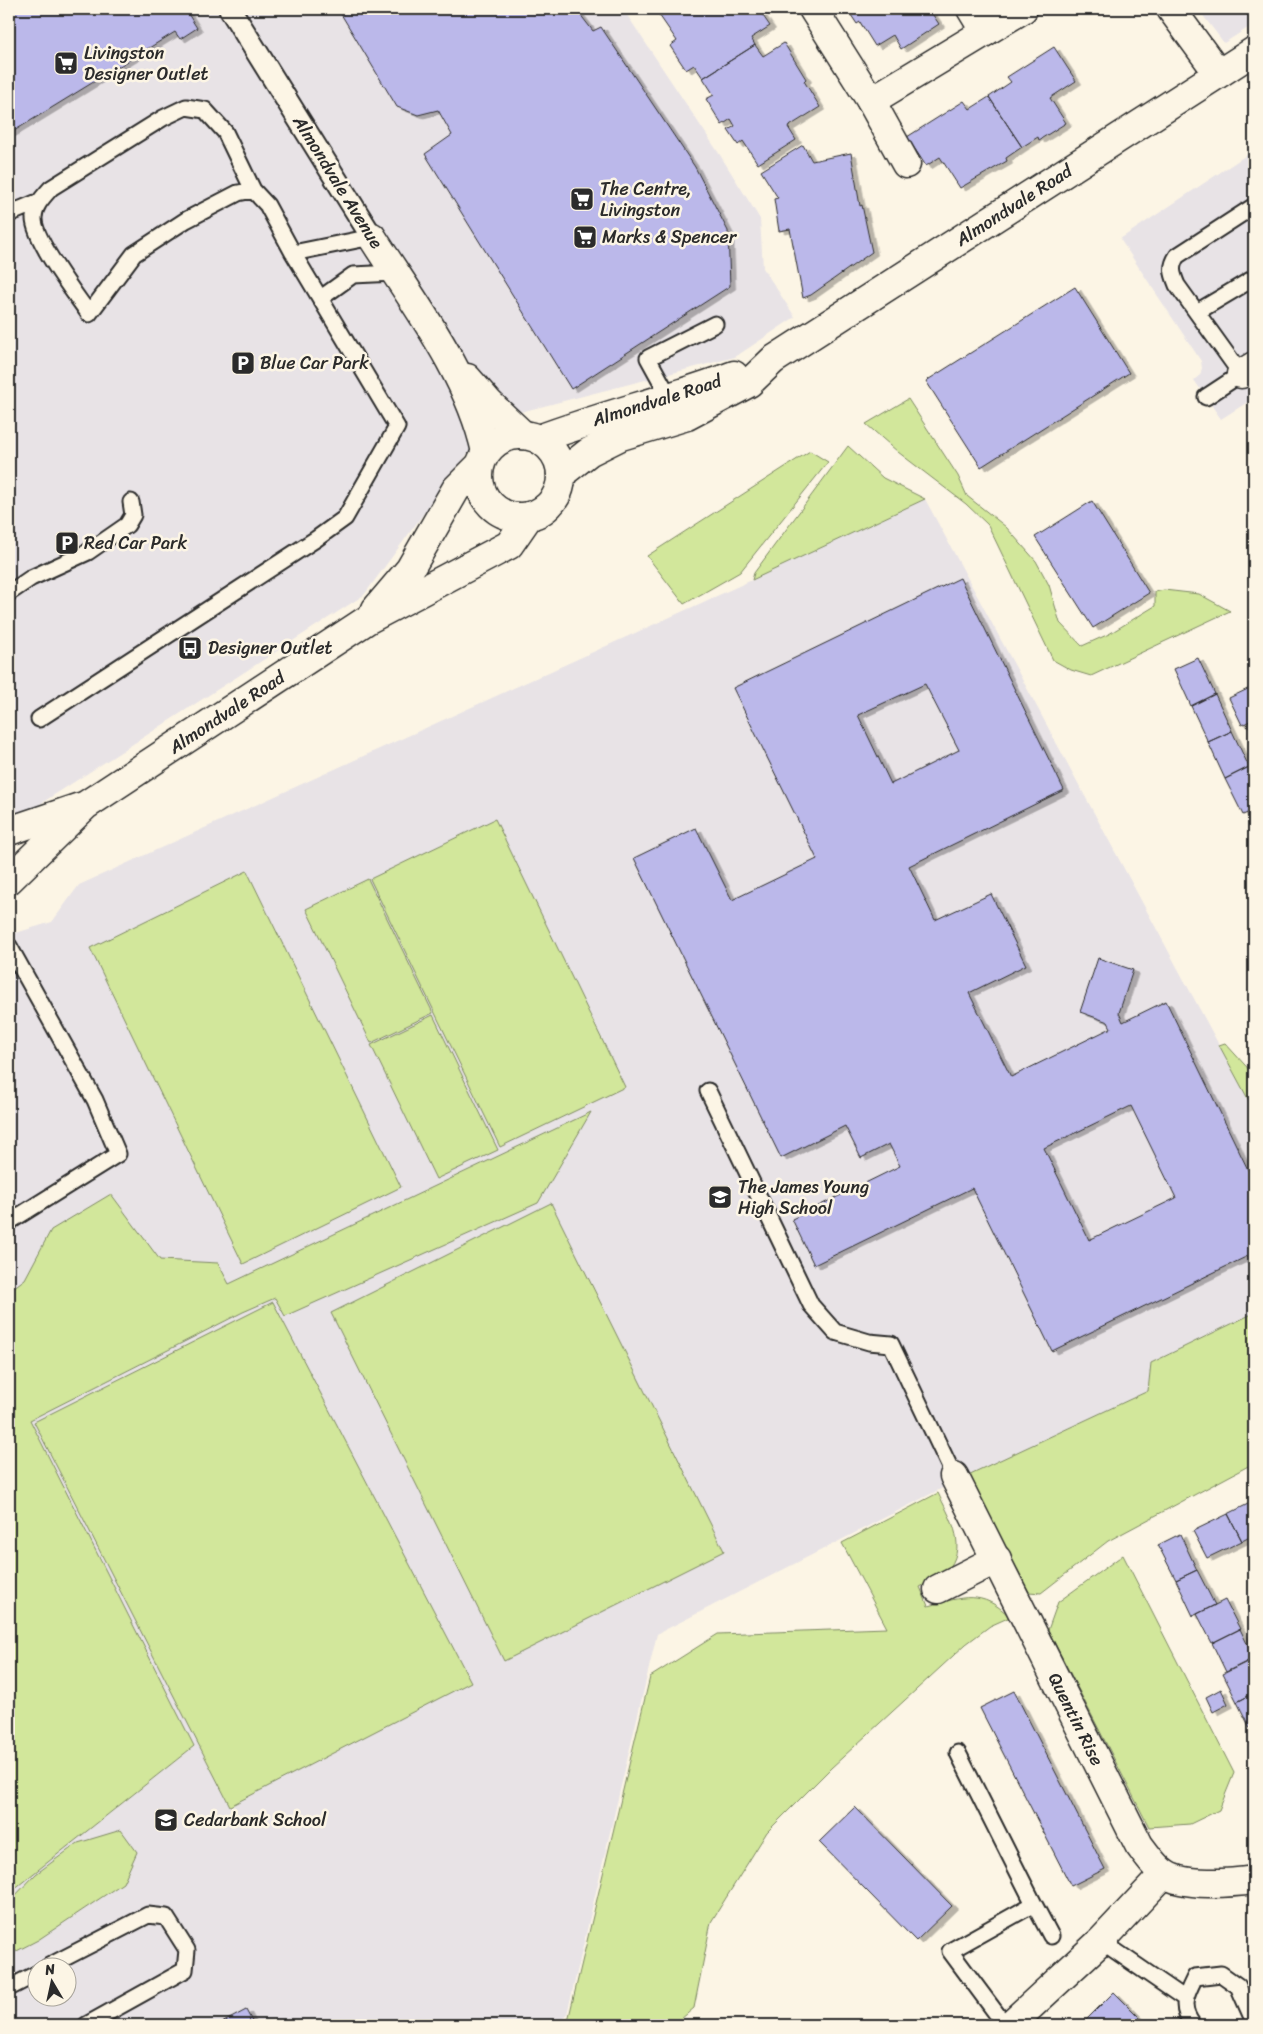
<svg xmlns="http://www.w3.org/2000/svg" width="1263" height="2034" font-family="Sriracha,sans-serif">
<defs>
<filter id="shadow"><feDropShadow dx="5.5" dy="3" stdDeviation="0" flood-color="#0004"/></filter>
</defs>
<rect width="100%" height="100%" fill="#fcf5e5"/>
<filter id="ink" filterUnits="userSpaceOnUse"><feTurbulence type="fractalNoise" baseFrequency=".02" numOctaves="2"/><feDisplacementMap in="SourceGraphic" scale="10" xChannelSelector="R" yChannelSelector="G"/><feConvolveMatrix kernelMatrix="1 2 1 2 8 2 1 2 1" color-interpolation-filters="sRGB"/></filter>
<g filter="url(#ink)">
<path fill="#e8e3e6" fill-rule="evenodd" d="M9 9H623L720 155 760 219 763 268 795 317 735 357 493 419 364 595 9 824Z
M1198 9H1254V24L1224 43Z
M1254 150V398L1221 419 1194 380 1200 375 1202 368 1201 361 1120 239Z
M925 499 1254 1110V1313L1151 1363 1148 1391 968 1475 657 1634 567 2014 557 2025H9V1893L194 1746 29 1420 243 1312 223 1274 9 1380V935L52 922 79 885 752 580ZM38 1966H68V1996H38Z"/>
<path fill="#d2e79b" stroke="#7e8963" d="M908 399 958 476 967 496 1006 527 1036 561 1049 585 1060 623 1082 646 1109 634 1155 606V592L1164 590 1199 594 1230 611 1091 676 1071 670 1053 660 988 525 966 504 898 452 866 424Z
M848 446 883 478 925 499 752 580 754 573Z
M810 451 828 462 740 572 684 604 647 556Z
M495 819 625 1087 500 1147 370 879Z
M247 871 401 1187 243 1264 90 948Z
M368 879 433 1013 371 1043 306 909Z
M433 1015 498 1150 436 1179 371 1045Z
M1225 1043 1254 1075V1110L1219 1045Z
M591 1112 538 1203 285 1316 275 1298 243 1312 30 1420 194 1746 9 1893V1291L25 1279 51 1230 111 1194 160 1260 218 1263 229 1284Z
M551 1203 724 1551 504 1661 331 1313Z
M273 1302 471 1682 230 1806 34 1422Z
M1254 1313V1463L1108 1541 1041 1593 1029 1592 968 1475 1148 1391 1151 1363Z
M938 1493C949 1516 967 1543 950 1567 944 1576 929 1582 920 1587L928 1606C962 1597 982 1589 1010 1617L990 1626 966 1644 831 1768 767 1832 711 1922 694 2008 674 2025H567L650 1677 718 1634 887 1628 842 1543Z
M1123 1555 1234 1773 1219 1810 1190 1824 1149 1827 1048 1630 1058 1602Z
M121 1830 137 1852 123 1883 38 1940 9 1955V1902L36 1874 78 1843Z"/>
<path fill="#bbb8ea" stroke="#2b2b2b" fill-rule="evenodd" filter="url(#shadow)" d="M9 9H185L197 28 180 39 175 32 9 134Z
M338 9H576L593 31 601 27 695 167 728 231 730 286 571 389 425 154 452 135 438 110 418 115 397 107Z
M655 9H760L759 10 770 26 751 38 755 45 703 78 694 65 686 70 670 46 677 41Z
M847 9H929L939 24 901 49 893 35 875 46 860 22 857 24Z
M784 43 806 79 804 81 820 107 788 127 796 140 758 164 743 141 738 145 728 130 735 126 731 119 722 125 706 99 714 95 703 78 755 45 763 56Z
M1054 47 1076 81 1050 98 1066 123 1039 140 1038 137 1022 147 989 97 1011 82 1007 77Z
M989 97 1022 147 1006 158 1007 161 960 188 940 157 926 166 907 137 964 101 970 109Z
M803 145 812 161 851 153 860 206 862 205 872 252 811 295 803 298 790 229 779 231 774 199 778 198 761 171Z
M1075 287 1129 373 981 467 926 381Z
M1092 501 1149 593 1093 628 1035 537Z
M960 578 1064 790 909 866 935 920 991 894 1026 965 969 993 1011 1077 1111 1028 1108 1022 1080 1012 1098 958 1133 970 1119 1013 1123 1022 1166 1001 1254 1182V1253L1052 1351 972 1188 814 1265 792 1219 900 1166 889 1144 861 1158 845 1126 781 1158 634 858 696 828 732 900 817 859 733 688ZM925 684 959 750 891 784 858 715ZM1131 1106 1176 1198 1089 1240 1044 1148Z
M1198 658 1215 694 1191 706 1174 669Z
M1254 686V719L1242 725 1229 698Z
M1215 694 1232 731 1208 742 1191 706Z
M1232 731 1249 767 1225 779 1208 742Z
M1249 767 1254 778V810L1243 815 1225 779Z
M1254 1501V1535L1242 1541 1228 1514Z
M1228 1514 1242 1541 1207 1558 1193 1531Z
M1180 1534 1197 1570 1176 1580 1158 1545Z
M1197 1570 1215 1605 1193 1616 1176 1580Z
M1225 1600 1240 1629 1212 1643 1197 1614Z
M1240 1629 1254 1658 1226 1672 1212 1643Z
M1251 1660 1254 1666V1693L1237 1702 1223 1674Z
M1221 1689 1228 1704 1213 1712 1206 1697Z
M1014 1691 1105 1869 1071 1886 980 1708Z
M1254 1693V1729L1251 1730 1237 1702Z
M855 1807 952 1906 916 1941 819 1842Z
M1114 1992 1147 2025H1081Z
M246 2010 254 2025H218Z"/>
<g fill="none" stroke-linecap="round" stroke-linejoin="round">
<g stroke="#2b2b2b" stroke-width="19">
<path id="service" d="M9 214 40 201
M293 253 372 237
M321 298 353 275 395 273
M1197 312 1254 278
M1206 397 1241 374 1177 285C1172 273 1170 267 1177 256L1254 206
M670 398 648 358 715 324
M9 593 31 578 88 552 127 525 133 515 131 502
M39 719 316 539 345 518 397 427 293 253 267 205 253 190 225 132 205 110 186 107 163 118 51 188C43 197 34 206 34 218 33 239 76 295 89 314L134 254 186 220 238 193 253 190
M9 946 95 1100 118 1154 9 1222
M708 1091 811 1305 835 1332 869 1342 891 1344 954 1476
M958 1753 1034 1904 950 1951 1005 2025
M1034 1904 1051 1936
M1101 1941 1184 1998
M49 1966 148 1915 166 1917 187 1950 185 1970 86 2025
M9 1988 38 1973
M1193 2025C1179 2007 1186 1995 1195 1977L1221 1974 1238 1986 1254 2022"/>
</g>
<g stroke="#2b2b2b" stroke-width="25">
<path id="pedestrian" d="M230 9 372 237"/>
</g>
<g stroke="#2b2b2b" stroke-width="31">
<g id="minor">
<path d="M813 9 871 101 1023 9"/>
<path d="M971 9 985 32"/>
<path d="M1171 9 1218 73"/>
<path d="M871 101 906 164"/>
<path d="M372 237C414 303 469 374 486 452"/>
<path d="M1241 374 1254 366"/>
<path d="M467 378 489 403 523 435"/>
<path id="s1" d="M954 1476 1139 1845C1146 1854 1155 1868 1165 1874 1184 1887 1232 1883 1254 1880"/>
<path d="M938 1589 997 1559"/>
<path d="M1010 2025 1101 1941 1164 1874"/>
</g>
</g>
<g stroke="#2b2b2b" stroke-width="31">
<g id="tertiary">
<circle cx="520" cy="476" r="41"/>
<path id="s2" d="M539 439C603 415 670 399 734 375"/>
<path id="s3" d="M561 474 589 452 621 436 687 416 749 383 773 360 1254 51"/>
<path d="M376 609 410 569 456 489 479 466"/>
<path d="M9 831 80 807"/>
<path id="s4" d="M9 880 86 805 367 620 509 545 529 516"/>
</g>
</g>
<use href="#service" stroke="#fcf5e5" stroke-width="15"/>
<use href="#pedestrian" stroke="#fcf5e5" stroke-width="21"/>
<use href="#minor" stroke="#fcf5e5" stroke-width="28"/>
<use href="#tertiary" stroke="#fcf5e5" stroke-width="28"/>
</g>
</g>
<defs>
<g id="supermarket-square" transform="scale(1.25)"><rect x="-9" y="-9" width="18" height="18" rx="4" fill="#2b2b2b" stroke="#fcf5e5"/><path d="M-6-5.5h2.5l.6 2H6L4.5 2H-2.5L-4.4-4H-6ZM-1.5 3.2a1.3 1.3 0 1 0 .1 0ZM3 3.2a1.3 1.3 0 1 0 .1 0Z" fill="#fff"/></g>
<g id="parking-square" transform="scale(1.25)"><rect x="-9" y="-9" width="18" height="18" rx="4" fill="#2b2b2b" stroke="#fcf5e5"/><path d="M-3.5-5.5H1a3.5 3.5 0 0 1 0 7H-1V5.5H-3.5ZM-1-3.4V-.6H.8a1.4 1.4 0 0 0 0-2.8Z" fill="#fff"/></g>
<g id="bus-square" transform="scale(1.25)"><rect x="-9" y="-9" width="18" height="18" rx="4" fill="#2b2b2b" stroke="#fcf5e5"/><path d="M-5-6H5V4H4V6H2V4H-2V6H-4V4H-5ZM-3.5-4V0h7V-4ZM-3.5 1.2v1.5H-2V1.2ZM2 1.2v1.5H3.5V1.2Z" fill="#fff"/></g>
<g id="school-square" transform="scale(1.25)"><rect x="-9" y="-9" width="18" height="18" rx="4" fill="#2b2b2b" stroke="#fcf5e5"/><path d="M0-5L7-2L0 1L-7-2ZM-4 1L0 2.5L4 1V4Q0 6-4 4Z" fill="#fff"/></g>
</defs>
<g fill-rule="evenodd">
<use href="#supermarket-square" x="66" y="63"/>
<use href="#supermarket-square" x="582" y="199"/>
<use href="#supermarket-square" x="585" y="237"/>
<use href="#parking-square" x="243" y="363"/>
<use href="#parking-square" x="67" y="543"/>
<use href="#bus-square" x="190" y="648"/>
<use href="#school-square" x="720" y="1197"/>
<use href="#school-square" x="166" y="1820"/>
</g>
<g text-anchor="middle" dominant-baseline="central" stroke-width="5" stroke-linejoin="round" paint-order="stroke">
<g font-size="18" fill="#2b2b2b" stroke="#fcf5e5" text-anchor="start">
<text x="84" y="53">Livingston<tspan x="84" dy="21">Designer Outlet</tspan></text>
<text x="600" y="189">The Centre,<tspan x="600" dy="21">Livingston</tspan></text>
<text x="602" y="237">Marks &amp; Spencer</text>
<text x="260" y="363">Blue Car Park</text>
<text x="84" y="543">Red Car Park</text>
<text x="208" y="648">Designer Outlet</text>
<text x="738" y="1187">The James Young<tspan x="738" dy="21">High School</tspan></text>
<text x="184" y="1820">Cedarbank School</text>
</g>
<g font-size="18" fill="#2b2b2b" stroke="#fcf5e5">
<text transform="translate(338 182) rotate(58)">Almondvale Avenue</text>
<text stroke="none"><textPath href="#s3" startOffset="530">Almondvale Road</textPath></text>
<text stroke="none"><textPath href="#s2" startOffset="124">Almondvale Road</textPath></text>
<text stroke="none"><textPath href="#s4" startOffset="276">Almondvale Road</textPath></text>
<text stroke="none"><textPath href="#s1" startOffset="272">Quentin Rise</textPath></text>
</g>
</g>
<rect width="1263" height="2034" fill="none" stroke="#fcf5e5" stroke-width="30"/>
<rect x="15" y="15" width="1233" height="2004" fill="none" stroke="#2b2b2b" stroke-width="2" filter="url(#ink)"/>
<g transform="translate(52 1982) rotate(351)"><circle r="24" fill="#fcf5e5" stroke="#a8a49b"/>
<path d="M0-4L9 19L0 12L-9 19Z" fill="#2b2b2b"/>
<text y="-8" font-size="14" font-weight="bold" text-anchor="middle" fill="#2b2b2b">N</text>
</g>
</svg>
